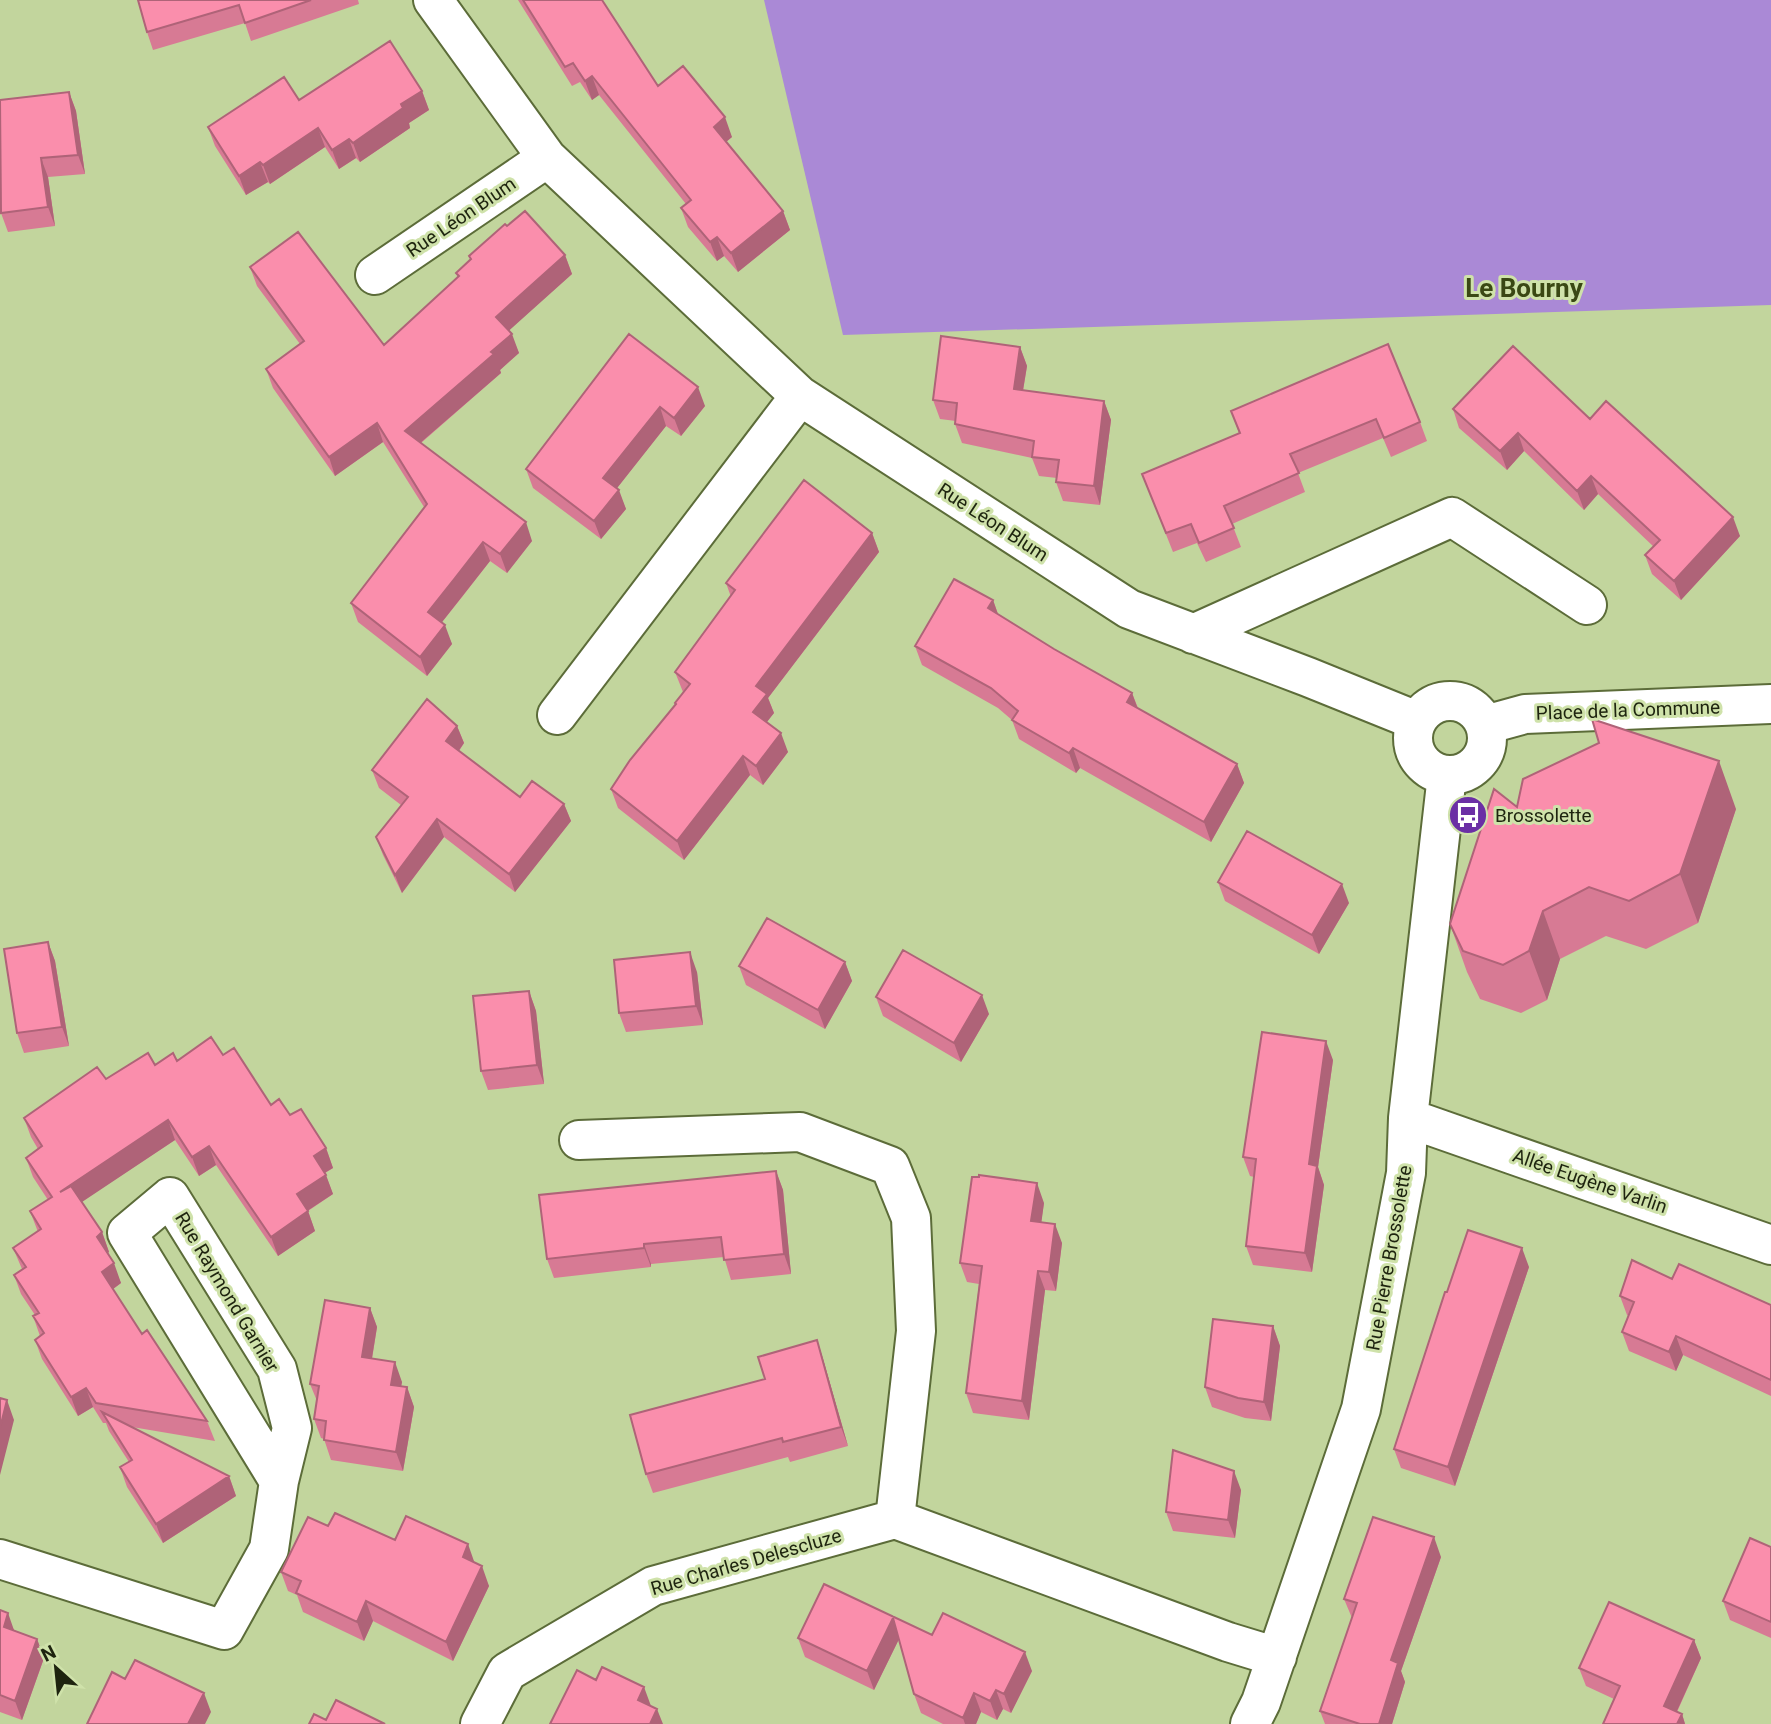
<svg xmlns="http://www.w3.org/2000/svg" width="1771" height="1724" font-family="Roboto,sans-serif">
<rect width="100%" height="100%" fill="#c2d59d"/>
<path fill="#aa89d6" d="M764 0H1771V305L843 335Z"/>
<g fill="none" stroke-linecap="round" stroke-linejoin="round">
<g stroke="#5c6c39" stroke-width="42">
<path id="minor" d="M433 0 547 158 800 396 1129 609 1308 677 1417 721
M375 275 547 158
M1193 634 1452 517 1587 605
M1413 738a37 37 0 1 1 74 0a37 37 0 1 1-74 0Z
M557 715 800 396
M1485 725 1525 714 1771 704
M1408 1118 1771 1245
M579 1140 800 1132 890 1166 911 1218 916 1331 895 1519
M0 1559 224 1630 269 1549 279 1481 292 1428 277 1369 170 1197 127 1233 279 1481
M480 1724 507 1672 653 1586 895 1519 1228 1642 1277 1657
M1250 1724 1261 1702 1361 1409 1406 1173 1408 1118 1447 775"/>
</g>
<use href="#minor" stroke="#fff" stroke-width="38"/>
</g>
<path fill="#d77a94" d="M138 0H358L359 4 251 41 245 23 153 50 147 32Z
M518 0H602L658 86 732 137 726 142 783 211 790 230 738 272 724 256 717 261 688 227 681 208 686 204 599 95 592 100 580 82 572 86Z
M422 91 429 110 409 123 410 128 360 162 356 158 339 169 325 147 270 184 268 182 246 195 215 146 208 127 299 100Z
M69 92 76 111 85 174 48 177 55 226 8 232 1 213Z
M507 226 565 255 572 274 509 330 519 353 500 370 501 373 421 443 532 541 507 573 490 561 462 597 442 622 452 644 427 676 358 622 351 603 424 507 383 442 335 476 273 388 266 369 300 344 257 286 250 267 384 345 458 278 456 273 471 260 469 256Z
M629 334 705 406 681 436 666 426 617 488 626 509 601 539 533 488 526 469Z
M1020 347 1027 366 1023 391 1104 401 1111 420 1100 505 1063 501 1056 482 1057 478 1039 476 1032 458 962 443 955 424 956 421 940 419 933 400Z
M1453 409 1590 419 1740 536 1681 600 1652 574 1645 555 1654 547 1598 494 1584 510 1524 451 1507 470 1459 428Z
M1231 411 1420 422 1427 441 1391 457 1383 438 1298 473 1305 492 1232 524 1241 547 1206 562 1197 543 1173 552 1142 474 1239 433Z
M872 533 879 552 768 698 774 713 766 722 788 752 763 785 750 775 684 860 618 808 611 789 675 704 683 692 675 672 731 597 726 583Z
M993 600 998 614 1054 649 1132 693 1138 708 1237 764 1244 783 1211 842 1080 768 1076 773 1019 739 1012 720 998 708 922 665 915 646Z
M457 726 464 743 459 751 520 797 564 804 571 821 515 892 444 837 402 893 383 855 376 837 401 805 379 788 372 770Z
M1517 807 1736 809 1698 923 1646 949 1606 936 1560 959 1547 1000 1521 1013 1480 999 1467 972 1450 924Z
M1218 882 1349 903 1319 954 1225 901Z
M48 942 55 961 69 1046 24 1053 17 1033Z
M845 962 852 981 825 1029 746 985 739 966Z
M697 972 703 1025 626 1032 619 1013Z
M529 991 536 1011 544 1084 488 1090 481 1071Z
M876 997 989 1014 961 1062 883 1016Z
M223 1055 271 1105 290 1115 326 1148 333 1168 325 1173 333 1194 308 1211 315 1231 278 1256 216 1165 199 1176 175 1140 81 1202 102 1232 109 1252 107 1253 121 1283 113 1289 142 1334 207 1421 215 1441 132 1427 229 1476 236 1496 163 1543 127 1487 120 1467 129 1462 109 1431 106 1423H103L93 1407 78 1416 42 1359 35 1340 40 1336 33 1316 35 1315 21 1294 14 1275 22 1269 13 1248 38 1232 30 1211 48 1200 33 1177 26 1158 38 1149 31 1137 24 1118 106 1079 155 1065 177 1061Z
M1333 1060 1318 1167 1324 1185 1312 1272 1253 1265 1246 1246 1254 1177 1250 1176 1243 1157Z
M776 1171 783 1190 791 1274 731 1280 724 1257 651 1264V1267L554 1278 547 1259Z
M1044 1203 1041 1222 1062 1243 1056 1291 1045 1290 1029 1420 973 1413 966 1393 979 1284 967 1282 960 1263Z
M1529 1267 1455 1486 1401 1468 1394 1449 1447 1292Z
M1672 1279 1771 1305V1396L1683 1355 1676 1371 1629 1351 1622 1332 1629 1316 1627 1315 1620 1296Z
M370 1308 377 1327 372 1359 402 1382 401 1386 407 1387 414 1407 403 1471 331 1460 324 1439 321 1438 314 1419 317 1401 310 1384Z
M1273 1326 1280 1346 1271 1421 1245 1418 1212 1407 1205 1387Z
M817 1340 823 1359 848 1446 790 1462 788 1457 653 1493 646 1474 765 1379Z
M1241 1490 1235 1538 1173 1531 1166 1512Z
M328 1526 395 1540 474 1563 489 1586 453 1661 373 1621 364 1641 303 1612 297 1595 288 1591 281 1572Z
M1771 1547V1638L1730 1620 1723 1601Z
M1441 1557 1401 1671 1405 1682 1392 1724H1325L1320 1711 1352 1618 1344 1599Z
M0 1610 15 1631 37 1639 44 1658 22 1720 0 1712Z
M932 1635 1032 1671 1011 1713 1003 1709 997 1720 981 1712 976 1724H943L921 1713 914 1694 899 1639 874 1690 805 1657 798 1638Z
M1694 1640 1701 1658 1677 1712 1682 1714 1685 1724H1603L1614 1699 1586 1686 1579 1668Z"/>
<path fill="#af6378" d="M592 76 599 95 592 100 585 81Z
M422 91 429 110 409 123 410 128 360 162 353 143 401 104Z
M69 92 76 111 85 174 78 155Z
M725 117 732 137 721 146 714 127Z
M318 128 325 147 270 184 263 165Z
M349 139 356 158 339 169 332 150Z
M41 158 48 177 55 226 48 207Z
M260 162 268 182 246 195 239 176Z
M783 211 790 230 738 272 731 253Z
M717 237 724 256 717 261 710 242Z
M565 255 572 274 503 336 496 317Z
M512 334 519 353 500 370 501 373 412 450 405 431Z
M1020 347 1027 366 1020 408 1014 389Z
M698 387 705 406 681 436 674 418Z
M1104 401 1111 420 1100 505 1094 486Z
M660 407 666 426 610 497 603 478Z
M377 423 383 442 335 476 329 457Z
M1518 433 1524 451 1507 470 1500 451Z
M1591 476 1598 494 1584 510 1577 491Z
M619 490 626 509 601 539 594 521Z
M1733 517 1740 536 1681 600 1674 581Z
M526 522 532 541 507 573 500 554Z
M872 533 879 552 768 698 774 713 760 731 753 712 756 686Z
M483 542 490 561 435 631 428 612Z
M993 600 1000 620 988 608Z
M445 625 452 644 427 676 420 657Z
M1132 693 1139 712 1127 702Z
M457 726 464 743 453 759 446 741Z
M781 733 788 752 763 785 756 766Z
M1073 748 1080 768 1076 773 1069 753Z
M743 756 750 775 684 860 677 841Z
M1719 761 1736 809 1698 923 1680 874Z
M1237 764 1244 783 1211 842 1204 822Z
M564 804 571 821 515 892 509 874Z
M437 819 444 837 402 893 395 875Z
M1342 884 1349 903 1319 954 1312 935Z
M1543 911 1560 959 1547 1000 1529 951Z
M48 942 55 961 69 1046 62 1027Z
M690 952 697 972 703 1025 696 1006Z
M845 962 852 981 825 1029 818 1010Z
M529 991 536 1011 544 1084 537 1065Z
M982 995 989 1014 961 1062 954 1043Z
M1326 1041 1333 1060 1318 1167 1324 1185 1312 1272 1305 1253 1309 1164Z
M168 1120 175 1140 67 1212 60 1192Z
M209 1146 216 1165 199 1176 192 1157Z
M326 1148 333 1168 321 1175 314 1156Z
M776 1171 783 1190 791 1274 784 1254Z
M326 1175 333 1194 304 1213 297 1194Z
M1037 1183 1044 1203 1039 1240 1031 1221Z
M308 1211 315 1231 278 1256 271 1237Z
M1055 1224 1062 1243 1056 1291 1049 1272Z
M102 1232 109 1252 104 1256 97 1237Z
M644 1244 651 1264V1267L644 1248Z
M1522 1248 1529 1267 1455 1486 1448 1467Z
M114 1263 121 1283 109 1292 102 1272Z
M1038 1271 1045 1290 1029 1420 1022 1401Z
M370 1308 377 1327 369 1376 362 1357Z
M1273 1326 1280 1346 1271 1421 1264 1402Z
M1676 1336 1683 1355 1676 1371 1669 1352Z
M817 1340 823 1359 848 1446 841 1427Z
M395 1362 402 1382 398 1404 391 1385Z
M407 1387 414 1407 403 1471 396 1452Z
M86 1388 93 1407 78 1416 71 1397Z
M7 1400 14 1420 0 1475V1428Z
M1234 1471 1241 1490 1235 1538 1228 1520Z
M229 1476 236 1496 163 1543 156 1524Z
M1434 1537 1441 1557 1401 1671 1405 1682 1392 1724H1379L1391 1660Z
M468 1544 475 1564 463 1557Z
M482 1566 489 1586 453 1661 446 1642Z
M366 1601 373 1621 364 1641 357 1622Z
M8 1613 15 1633 4 1627Z
M893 1618 900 1637 874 1690 867 1671Z
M37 1639 44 1658 22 1720 15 1701Z
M1694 1640 1701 1658 1671 1724 1664 1706Z
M1025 1652 1032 1671 1011 1713 1004 1694Z
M644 1687 651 1706 638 1700Z
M996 1690 1003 1709 997 1720 990 1701Z
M204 1693 211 1712 205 1724H188Z
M974 1693 981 1712 976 1724H965L963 1718Z
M657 1709 663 1724H650Z
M1682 1714 1685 1724H1677Z"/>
<path fill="#fa8eac" stroke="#af6378" stroke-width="2" d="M138 0H311L245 23 239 5 147 32Z
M523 0H602L658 86 683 66 725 117 714 127 783 211 731 253 717 237 710 242 681 208 691 200 592 76 585 81 573 63 565 67Z
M390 41 422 91 401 104 403 108 353 143 349 139 332 150 318 128 263 165 260 162 239 176 208 127 284 77 299 100Z
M69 92 78 155 41 158 48 207 1 213 0 100Z
M525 211 565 255 496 317 512 334 491 352 494 354 405 431 526 522 500 554 483 542 455 578 428 612 445 625 420 657 351 603 427 504 377 423 329 457 266 369 304 341 250 267 298 232 384 345 459 276 456 273 471 259 469 256 505 224 507 226Z
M629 334 698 387 674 418 660 407 603 478 619 490 594 521 526 469Z
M941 336 1020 347 1014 389 1104 401 1094 486 1056 482 1059 460 1032 457 1034 441 955 424 957 403 933 400Z
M1388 344 1420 422 1384 438 1376 419 1290 454 1299 473 1224 506 1234 528 1199 543 1191 524 1166 533 1142 474 1240 433 1231 411Z
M1513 346 1590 419 1606 401 1733 517 1674 581 1645 555 1660 540 1591 476 1577 491 1518 433 1500 451 1453 409Z
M804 480 872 533 756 686 767 694 753 712 781 733 756 766 743 756 677 841 611 789 630 760 676 704 675 703 690 684 675 672 735 590 726 583Z
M954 579 993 600 988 608 1054 649 1132 693 1127 702 1237 764 1204 822 1073 748 1069 753 1012 720 1018 711 991 688 915 646Z
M427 699 457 726 446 741 520 797 532 781 564 804 509 874 437 819 395 875 376 837 408 797 372 770Z
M1592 719 1719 761 1680 874 1629 901 1589 887 1543 911 1529 951 1503 965 1463 951 1450 924 1494 789 1517 807 1523 779 1599 743Z
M1247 831 1342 884 1312 935 1218 882Z
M767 918 845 962 818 1010 739 966Z
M48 942 62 1027 17 1033 4 949Z
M903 950 982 995 954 1043 876 997Z
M690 952 696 1006 619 1013 614 960Z
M529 991 537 1065 481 1071 473 996Z
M1262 1032 1326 1041 1309 1164 1317 1166 1305 1253 1246 1246 1256 1159 1243 1157Z
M211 1037 223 1055 234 1048 271 1105 279 1099 290 1115 301 1109 326 1148 314 1156 326 1175 297 1194 308 1211 271 1237 209 1146 192 1157 168 1120 60 1192 71 1186 102 1232 97 1237 114 1263 102 1272 142 1334 147 1330 207 1421 96 1403 86 1388 71 1397 35 1340 44 1333 33 1316 39 1313 14 1275 26 1267 13 1248 41 1229 30 1211 52 1197 26 1158 42 1146 24 1118 97 1067 106 1079 148 1053 155 1065 173 1053 177 1061Z
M776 1171 784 1254 724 1260 721 1237 644 1244V1248L547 1259 539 1195Z
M979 1175 1037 1183 1031 1221 1055 1224 1049 1272 1038 1271 1022 1401 966 1393 982 1266 960 1263 972 1177H979Z
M1468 1230 1522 1248 1448 1467 1394 1449 1445 1292H1447Z
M1632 1260 1672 1279 1679 1264 1771 1305V1380L1676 1336 1669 1352 1622 1332 1634 1302 1620 1296Z
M325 1300 370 1308 362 1357 395 1362 391 1385 407 1387 396 1452 324 1440 326 1421 314 1419 319 1386 310 1384Z
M1213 1319 1273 1326 1264 1402 1238 1398 1205 1387Z
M817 1340 841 1427 783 1442 782 1438 646 1474 630 1415 765 1379 758 1357Z
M0 1398 7 1400 0 1428Z
M102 1412 229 1476 156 1524 120 1467 132 1460Z
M1173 1450 1234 1471 1228 1520 1166 1512Z
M335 1513 395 1540 406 1516 468 1544 463 1557 482 1566 446 1642 366 1601 357 1622 296 1593 301 1581 281 1572 308 1517 328 1526Z
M1373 1517 1434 1537 1391 1660 1398 1663 1379 1724H1360L1320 1711 1357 1603 1344 1599Z
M1750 1538 1771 1547V1622L1723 1601Z
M824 1584 932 1635 943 1613 1025 1652 1004 1694 996 1690 990 1701 974 1693 963 1718 914 1694 893 1618 867 1671 798 1638Z
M1609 1602 1694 1640 1664 1706 1682 1714 1677 1724H1603L1620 1686 1579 1668Z
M0 1610 8 1613 4 1627 37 1639 15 1701 0 1695Z
M135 1660 204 1693 188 1724H87L112 1672 125 1679Z
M602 1667 644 1687 638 1700 657 1709 650 1724H550L577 1670 596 1680Z
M336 1700 385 1724H309L314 1714 326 1720Z"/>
<defs>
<g id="bus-disc" transform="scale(2.0125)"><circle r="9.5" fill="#6b2fa5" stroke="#cfe2aa"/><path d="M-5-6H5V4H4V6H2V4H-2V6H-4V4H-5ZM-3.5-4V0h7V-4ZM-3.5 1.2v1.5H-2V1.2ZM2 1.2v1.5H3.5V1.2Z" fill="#fff"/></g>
</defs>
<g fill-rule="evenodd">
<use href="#bus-disc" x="1468" y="815"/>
</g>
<g text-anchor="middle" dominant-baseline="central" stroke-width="6" stroke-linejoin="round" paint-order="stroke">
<g font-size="19" fill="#1e240f" stroke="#cfe2aa">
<text transform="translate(461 217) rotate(-34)">Rue Léon Blum</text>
<text transform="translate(993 522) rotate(33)">Rue Léon Blum</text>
<text transform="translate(1628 710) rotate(-2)">Place de la Commune</text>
<text transform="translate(1590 1181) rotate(19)">Allée Eugène Varlin</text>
<text transform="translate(1389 1258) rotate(-80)">Rue Pierre Brossolette</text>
<text transform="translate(227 1292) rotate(59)">Rue Raymond Garnier</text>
<text transform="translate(746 1562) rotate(-16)">Rue Charles Delescluze</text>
</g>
<g font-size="19" fill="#1e240f" stroke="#cfe2aa" text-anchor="start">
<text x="1495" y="815">Brossolette</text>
</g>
<g font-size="26" font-weight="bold" fill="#3a4814" stroke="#cfe2aa">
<text x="1524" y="288">Le Bourny</text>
</g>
</g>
<g transform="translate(56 1668) rotate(333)" stroke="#cfe2aa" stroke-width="5" paint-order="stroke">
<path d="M0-5L12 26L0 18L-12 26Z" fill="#1e240f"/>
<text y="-10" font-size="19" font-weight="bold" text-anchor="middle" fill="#1e240f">N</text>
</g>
</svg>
